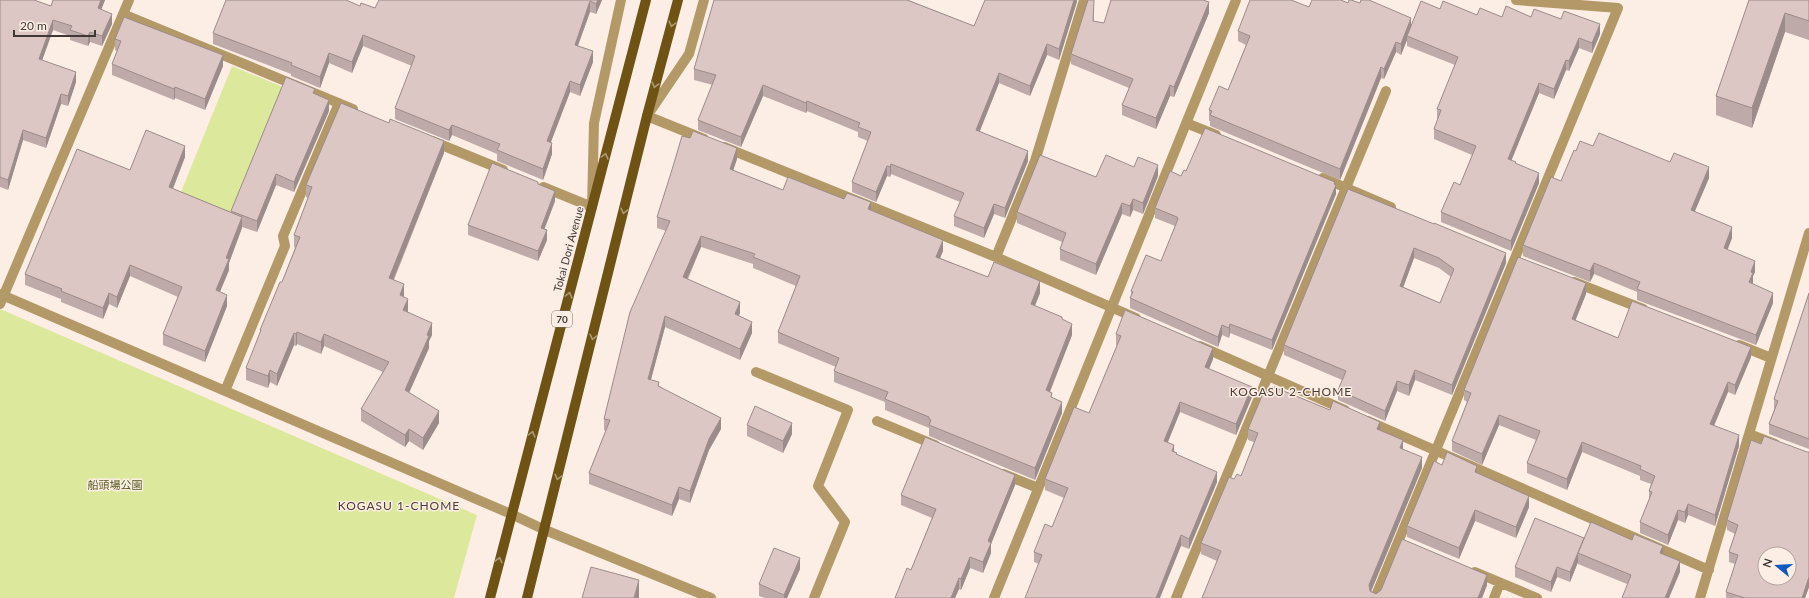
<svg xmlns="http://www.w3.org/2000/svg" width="1809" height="598" font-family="Lato,'Noto Sans JP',sans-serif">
<rect width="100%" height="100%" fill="#fdeee5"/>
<path fill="#dce89b" d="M232 66 283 87 230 217 179 197Z
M0 309 477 515 454 598H0Z"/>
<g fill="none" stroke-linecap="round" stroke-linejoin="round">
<path stroke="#b39967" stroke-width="10" d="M123 14 353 109
M1186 123 1216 135
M704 139 647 116 689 54 704 0
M432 141 503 170
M724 147 996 257 1136 318
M1323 178 1391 207
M543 187 592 207 594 123 621 0
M996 257 1035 161 1084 0
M1574 282 1643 309
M0 294 511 514 545 530 711 598
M0 304 129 0
M1739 345 1771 358
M1200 346 1345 410
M756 372 848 410 818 486 845 522 814 598
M225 391 285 246 283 236 339 103
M877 421 935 445
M1368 421 1709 570
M1749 434 1775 444
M1003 474 1038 488
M1475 572 1537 598
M994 598 1236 0
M1176 598 1386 91
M1375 598 1618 8 1516 0
M1494 598 1500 583
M1700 598 1809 233"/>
<path stroke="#6e5315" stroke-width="10" d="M490 598 646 0
M527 598 647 116 678 0"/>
</g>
<path fill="#beaba9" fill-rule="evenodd" d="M0 0 51 6 53 0H105L101 9 112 24 102 46 90 42 88 46 70 40V36L53 30 42 60 76 82 68 106 61 104 46 148 23 140 8 190 0 187Z
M379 0H602L596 14 590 12 578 46 593 62 580 96 570 92 551 142 552 154 543 180 497 161V154L452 135 449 141 395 119V108L412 66 363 46 352 73 329 63 320 88 291 76V74L213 44V33L360 6 375 8Z
M908 0 974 26 1077 0 1059 60 1047 55 1030 96 999 83 980 131 1028 161 1005 218 994 214 984 238 954 226V216L960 202 891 174 890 177 887 176 876 202 852 192V182L868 141 858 137V132L807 111 806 113 763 96 741 147 698 130V120L713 85 694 80V69Z
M1749 0H1809V40L1785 32 1752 128 1716 115V96Z
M1348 3 1411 25 1440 9 1477 15 1502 17H1531L1600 34 1592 53 1579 48 1569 71 1566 70 1554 99 1539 93 1511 160 1539 183 1511 251 1441 222V212L1460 185 1472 155 1434 139V129L1438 119H1437V109L1455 65 1407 46V40L1401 55 1396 52 1384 79 1381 78 1340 180 1210 126V121H1209V110L1228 90 1246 45 1238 41V31L1309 7Z
M1094 9V22L1104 23 1209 13 1174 97 1170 96 1156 129 1122 115V105L1129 88 1071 64V54Z
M115 39 223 66 205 110 175 98 174 100 112 75V64L117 51 115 50Z
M329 111 294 192 276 185 257 232 242 227 229 263V270L220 292 227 306 205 362 163 345V334L178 297 130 276 117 308 109 304 103 319 61 302V299L25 285V274L130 170 185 157 173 189 231 212V211Z
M1593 146 1709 178 1695 211 1732 238 1727 250 1755 272 1753 276V284L1773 303 1756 345 1637 300V292L1594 274 1590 282 1523 256V245L1561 181 1576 151Z
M444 153 394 280 404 296V297L408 311V312L432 335 429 341V348L409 392 439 423 423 450 409 441 405 447 361 421V409L383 372 324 346 321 354 297 344 296 346 294 345 277 386 270 382 268 388 246 380V368L260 334V330L282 282 295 248 294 247V235L308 198 306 197V185Z
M737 159 733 170 783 190 871 210 943 251 940 258 988 277 1040 293 1035 306 1062 320 1072 335 1050 392 1052 398 1062 413 1035 480 929 436V428L885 410V402L834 382V371L836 367 778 343V332L796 286 753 268V264L701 247 688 279 740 313 739 316 752 333 740 360 665 327 651 380 721 429 709 450 690 503 679 499 672 516 589 484V473L606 431 604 430V419L666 231 657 228V217Z
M1186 171 1335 184 1336 194 1272 350 1230 333 1229 338 1222 335 1218 347 1130 308V298L1131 295V291L1161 261 1175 226 1155 218V208L1181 176Z
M1158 176 1143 214 1133 210 1130 217 1122 214 1096 275 1060 260V249L1062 242 1017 223V212Z
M538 184 555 201 544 230 547 240 538 261 468 235V225Z
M1348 189 1506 263 1452 395 1415 380 1409 396 1397 391 1385 421 1338 400V390L1342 380 1284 355V345ZM1414 258 1439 268 1451 277 1440 303 1403 287Z
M1809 293V449L1769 434V424L1774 410V399Z
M1586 294 1575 320 1618 338 1751 357 1735 395 1728 392 1714 426 1739 446 1715 526 1688 515 1685 523 1678 520 1668 545 1640 533V522L1649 500V491L1651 484 1640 480V476L1582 452 1567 490 1527 473V463L1536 440 1499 425 1482 465 1452 451V441L1467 402 1464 400V390Z
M1116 334 1213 359 1209 369 1252 397 1236 435 1180 412 1168 442 1177 455 1217 482 1189 549 1181 546 1039 564 1034 562V552L1052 527 1064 498 1045 490V479L1089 413 1117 345H1116Z
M1271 394 1380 430 1403 450 1422 468 1371 592 1376 594 1487 585 1482 598H1202L1217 561 1201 554V543L1234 479 1241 476 1254 442 1248 440V429Z
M747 425 792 434 783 453 747 436Z
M1761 444 1807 452H1809V587L1805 598H1726V592L1735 564 1729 562V552L1735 534 1727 530V520Z
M1442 465 1477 473 1529 507 1516 538 1475 521 1459 559 1407 537V526Z
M1015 485 991 544V553L983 573 970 568 961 590 959 589 955 598H895L911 570 932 518 901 505V495Z
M1584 540 1663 554 1680 572 1627 584 1578 564V562L1570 582 1557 577 1551 592 1515 577V567Z
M800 569 787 598H765L759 596V584Z"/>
<path fill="#9b8b8a" d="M101 0H105L98 18V8Z
M598 0H602L596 14V4Z
M1074 0H1077V2L1059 60V49Z
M590 1V12L575 53V42Z
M1209 2V13L1174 97V87Z
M1785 13V32L1752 128V108Z
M112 14V24L102 46V36Z
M1411 18V29L1407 36V40L1401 55V44Z
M53 20V30L39 69V59Z
M1600 24V34L1592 53V43Z
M90 32V42L88 46V36Z
M363 35V46L352 73V62Z
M1579 38V48L1569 71V61Z
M1396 42V52L1384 79V69Z
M1047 44V55L1030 96V86Z
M593 51V62L580 96V85Z
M329 53V63L320 88V77Z
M223 55V66L205 110V99Z
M1566 60V70L1554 99V89Z
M1381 67V78L1340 180V169Z
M76 72V82L68 106V96Z
M999 73V83L976 140V130Z
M570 81V92L547 152V141Z
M1539 83V93L1508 169V159Z
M763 85V96L741 147V137Z
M1170 85V96L1156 129V118Z
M175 87V98L174 100V89Z
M61 94V104L46 148V138Z
M329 100V111L294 192V182Z
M807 101V111L806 113V103Z
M452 125V135L449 141V130Z
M23 130V140L8 190V180Z
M444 141V153L389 290V278Z
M552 143V154L543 180V169Z
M185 146V157L169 198V187Z
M737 148V159L730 180V169Z
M1028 151V161L1005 218V208Z
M891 164V174L890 177V167Z
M1158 165V176L1143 214V203Z
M887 166V176L876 202V192Z
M1709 167V178L1691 220V210Z
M1539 173V183L1511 251V241Z
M276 174V185L257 232V221Z
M1335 182V188L1336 185V194L1272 350V340Z
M555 191V201L541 238V228Z
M1133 199V210L1130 217V206Z
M871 202V214L868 209Z
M1122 203V214L1096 275V264Z
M994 204V214L984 238V228Z
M242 217V228L229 263V270L216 301V290L226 258Z
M1732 227V238L1724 259V248Z
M547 230V240L538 261V251Z
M701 236V247L683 288V277Z
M943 240V251L936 268V257Z
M1414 248V258L1400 296V286Z
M1506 253V263L1452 395V385Z
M1755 261V272L1753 276V283L1749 293V282L1751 272Z
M1594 263V274L1590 282V271Z
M130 265V276L117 308V297Z
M1040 281V293L1031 315V304Z
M1586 283V294L1572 329V319Z
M404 284V296L400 307V295Z
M109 293V304L103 319V308Z
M1773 293V303L1756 345V335Z
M227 295V306L205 362V351Z
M408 299V311L403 322V310Z
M740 302V313L735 325V314Z
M665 316V327L648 390V379Z
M752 322V333L740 360V349Z
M432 323V335L429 341V348L405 402V390L427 335Z
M1072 324V335L1046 401V390Z
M1230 324V333L1229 338V328Z
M1222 325V335L1218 347V337Z
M297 332V344L296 346V334Z
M294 333V345L277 386V374Z
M324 334V346L321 354V342Z
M1751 347V357L1735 395V385Z
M1213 348V359L1205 378V367Z
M270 370V382L268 388V376Z
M1415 370V380L1409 396V385Z
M1397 381V391L1385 421V411Z
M1728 382V392L1710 435V424Z
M1252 387V397L1236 435V424Z
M1062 402V413L1035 480V468Z
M1180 402V412L1164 451V441Z
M439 411V423L423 450V438Z
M1499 415V425L1482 465V454Z
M721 418V429L709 450 690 503V491L709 439Z
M1380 422V433L1377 429Z
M792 423V434L783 453V441Z
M409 429V441L405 447V435Z
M1739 435V446L1715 526V515Z
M1403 440V450L1400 448Z
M1582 442V452L1567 490V479Z
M1174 445V456L1172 451Z
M1422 457V468L1369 596V585Z
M1477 466V477L1475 472Z
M1217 472V482L1189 549V539Z
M1015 475V485L991 544V553L983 573V562L988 541Z
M679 487V499L672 516V505Z
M1529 496V507L1516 538V527Z
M1688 504V515L1685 523V512Z
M1475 510V521L1459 559V548Z
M1678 510V520L1668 545V535Z
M1181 535V546L1160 598H1156Z
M1584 538V548L1578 553V562L1570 582V572Z
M1663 546V557L1660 553Z
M970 557V568L961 590V579Z
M800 558V569L787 598H784V595Z
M1680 561V572L1669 598H1665Z
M1557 567V577L1551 592V582Z
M1487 575V585L1482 598H1478Z
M1809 577V587L1805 598H1802Z
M959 578V589L955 598H951Z
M639 580V598H634Z"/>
<path fill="#ddc7c5" stroke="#9b8b8a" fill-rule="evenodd" d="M0 0H34L51 6 53 0H101L98 8 112 14 102 36 90 32 88 36 70 30 72 26 53 20 39 59 76 72 68 96 61 94 46 138 23 130 8 180 0 177Z
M226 0H346L360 6 361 3 375 8 379 0H598L596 4 590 1 575 45 593 51 580 85 570 81 547 141 552 143 543 169 497 150 500 144 452 125 449 130 395 108 415 56 363 35 352 62 329 53 320 77 291 65 292 63 213 33Z
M714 0H907L974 26 985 0H1074L1059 49 1047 44 1030 86 999 73 976 130 1028 151 1005 208 994 204 984 228 954 216 964 193 891 164 890 167 887 166 876 192 852 182 871 132 858 127 860 123 807 101 806 103 763 85 741 137 698 120 716 75 694 69Z
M1088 0H1094L1093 21 1104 23 1111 0H1203L1209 2 1174 87 1170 85 1156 118 1122 105 1133 79 1071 54Z
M1250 0H1291L1309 7 1312 0H1341L1348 3 1349 0H1351L1360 3 1361 0H1369L1411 18 1401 44 1396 42 1384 69 1381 67 1340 169 1210 115 1212 111 1209 110 1219 86 1228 90 1250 36 1238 31Z
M1749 0H1809V21L1785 13 1752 108 1716 96Z
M1421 1 1440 9 1443 1 1477 15 1480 8 1502 17 1506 6 1531 17 1534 9 1561 19 1564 11 1600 24 1592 43 1579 38 1569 61 1566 60 1554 89 1539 83 1508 159 1516 162 1515 163 1539 173 1511 241 1441 212 1454 182 1460 185 1476 146 1434 129 1441 110 1437 109 1458 57 1407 36Z
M124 17 223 55 205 99 175 87 174 89 112 64 121 41 115 39Z
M286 77 315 89 313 93 329 100 294 182 276 174 257 221 231 211Z
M341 103 389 123 390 119 444 141 389 278 404 284 400 295 408 299 403 310 432 323 427 335 429 336 405 390 439 411 423 438 409 429 405 435 361 409 389 362 324 334 321 342 297 332 296 334 294 333 277 374 270 370 268 376 246 368 261 330H260L280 282H282L300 237 294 235 312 187 306 185Z
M1205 128 1335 182 1334 184 1336 185 1272 340 1230 324 1229 328 1222 325 1218 337 1130 298 1133 292 1131 291 1146 255 1161 261 1178 219 1177 217 1155 208 1170 171 1181 176 1184 170 1186 171Z
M146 130 185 146 169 187 242 217 226 258 229 259 216 290 227 295 205 351 163 334 182 287 130 265 117 297 109 293 103 308 61 291 62 289 25 274 77 149 130 170Z
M693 131 737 148 730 169 783 190 788 177 844 199 847 193 871 202 868 209 943 240 936 257 988 277 994 262 1040 281 1031 304 1062 317V319L1072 324 1046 390 1052 393 1051 397 1062 402 1035 468 929 425 931 420 929 419V417L885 399 888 392 834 371 839 358 778 332 800 276 753 257 755 254 701 236 683 277 740 302 735 314 752 322 740 349 665 316 648 379 659 382 658 386 721 418 709 439 690 491 679 487 672 505 589 473 610 420 604 419 630 312 670 221 657 217 671 173 682 136 690 138Z
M1599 133 1670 162 1674 153 1709 167 1691 210 1732 227 1724 248 1755 261 1751 272 1753 273 1749 282 1773 293 1756 335 1637 289 1640 282 1594 263 1590 271 1523 245 1551 177 1561 181 1574 150 1576 151 1580 141 1593 146Z
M1040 155 1096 177 1106 155 1134 167 1138 157 1158 165 1143 203 1133 199 1130 206 1122 203 1096 264 1060 249 1066 233 1017 212Z
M492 163 538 182V184L555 191 541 228 547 230 538 251 468 225Z
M1348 189 1434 224V223L1506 253 1452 385 1415 370 1409 385 1397 381 1385 411 1338 390 1346 371 1284 345ZM1414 248 1439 258 1454 269 1440 303 1400 286Z
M1518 257 1586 283 1572 319 1618 338 1632 301 1751 347 1735 385 1728 382 1710 424 1739 435 1715 515 1688 504 1685 512 1678 510 1668 535 1640 522 1652 492 1649 491 1655 476 1640 469 1641 466 1582 442 1567 479 1527 463 1540 431 1499 415 1482 454 1452 441 1471 393 1464 390Z
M1809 293V439L1769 424 1778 401 1774 399Z
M1125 310 1213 348 1205 367 1252 387 1236 424 1180 402 1164 441 1174 445 1172 451 1177 453 1176 454 1217 472 1189 539 1181 535 1156 598H1025L1042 555 1034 552 1045 524 1052 527 1068 488 1045 479 1074 407 1089 413 1121 336 1116 334Z
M1274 387 1330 410 1333 401 1380 422 1377 429 1403 440 1400 448 1422 457 1369 585 1370 591 1376 594 1381 590 1402 539 1487 575 1478 598H1202L1221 551 1201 543 1229 477 1234 479 1237 474 1241 476 1258 433 1248 429 1264 391 1271 394Z
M755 406 792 423 783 441 747 425Z
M1764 436 1807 452H1809V577L1802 598H1745L1726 592 1738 555 1729 552 1738 525 1727 520 1751 440 1761 444ZM1765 554H1789V578H1765Z
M925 437 1015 475 988 541 991 543 983 562 970 557 961 579 959 578 951 598H895L907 568 911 570 936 509 901 495Z
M1447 452 1477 466 1475 472 1529 496 1516 527 1475 510 1459 548 1407 526 1434 461 1442 465Z
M1535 518 1584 538 1570 572 1557 567 1551 582 1515 567Z
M1591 522 1632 540 1634 534 1663 546 1660 553 1680 561 1665 598H1622L1631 575 1578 553Z
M774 548 800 558 784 595 759 584Z
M591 567 639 580 634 598H582Z"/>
<defs><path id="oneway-chevron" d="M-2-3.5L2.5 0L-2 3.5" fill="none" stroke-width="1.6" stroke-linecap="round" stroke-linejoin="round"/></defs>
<g stroke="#ae9973">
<use href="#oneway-chevron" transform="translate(672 24) rotate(105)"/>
<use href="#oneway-chevron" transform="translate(655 85) rotate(105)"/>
<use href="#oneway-chevron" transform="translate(605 156) rotate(-75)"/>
<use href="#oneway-chevron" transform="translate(624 211) rotate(104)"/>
<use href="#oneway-chevron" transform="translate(569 295) rotate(-75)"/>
<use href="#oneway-chevron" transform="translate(593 337) rotate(104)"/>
<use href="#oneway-chevron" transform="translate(532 434) rotate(-75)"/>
<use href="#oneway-chevron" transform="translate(558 477) rotate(104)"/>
<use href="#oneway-chevron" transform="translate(499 560) rotate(-76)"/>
</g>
<g text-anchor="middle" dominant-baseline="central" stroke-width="3" stroke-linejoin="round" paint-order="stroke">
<rect fill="#fdeee5" stroke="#786f69" stroke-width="1" x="552" y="311" width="20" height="16" rx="3"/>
<g font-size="10" font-weight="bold" fill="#3f3834">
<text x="562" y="319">70</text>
</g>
<g font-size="11" fill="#3f3834" stroke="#fdeee5">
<text transform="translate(568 249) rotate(-75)">Tokai Dori Avenue</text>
</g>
<g font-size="11" fill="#555b21" stroke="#fdeee5">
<text x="115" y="484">船頭場公園</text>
</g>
<g font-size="12" letter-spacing="1" fill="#4b3d34" stroke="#fdeee5">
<text x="1291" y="391">KOGASU 2-CHOME</text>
<text x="399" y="505">KOGASU 1-CHOME</text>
</g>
</g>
<g transform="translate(1777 566) rotate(288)"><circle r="19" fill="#fdeee5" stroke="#b1a59e"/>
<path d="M0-3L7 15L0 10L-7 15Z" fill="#0a59c3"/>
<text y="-6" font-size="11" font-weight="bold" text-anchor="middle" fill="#3f3834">N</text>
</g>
<path d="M14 30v6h81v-6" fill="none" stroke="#3f3834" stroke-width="2"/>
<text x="20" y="30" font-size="12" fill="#3f3834" stroke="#fdeee5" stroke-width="3" paint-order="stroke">20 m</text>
</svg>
